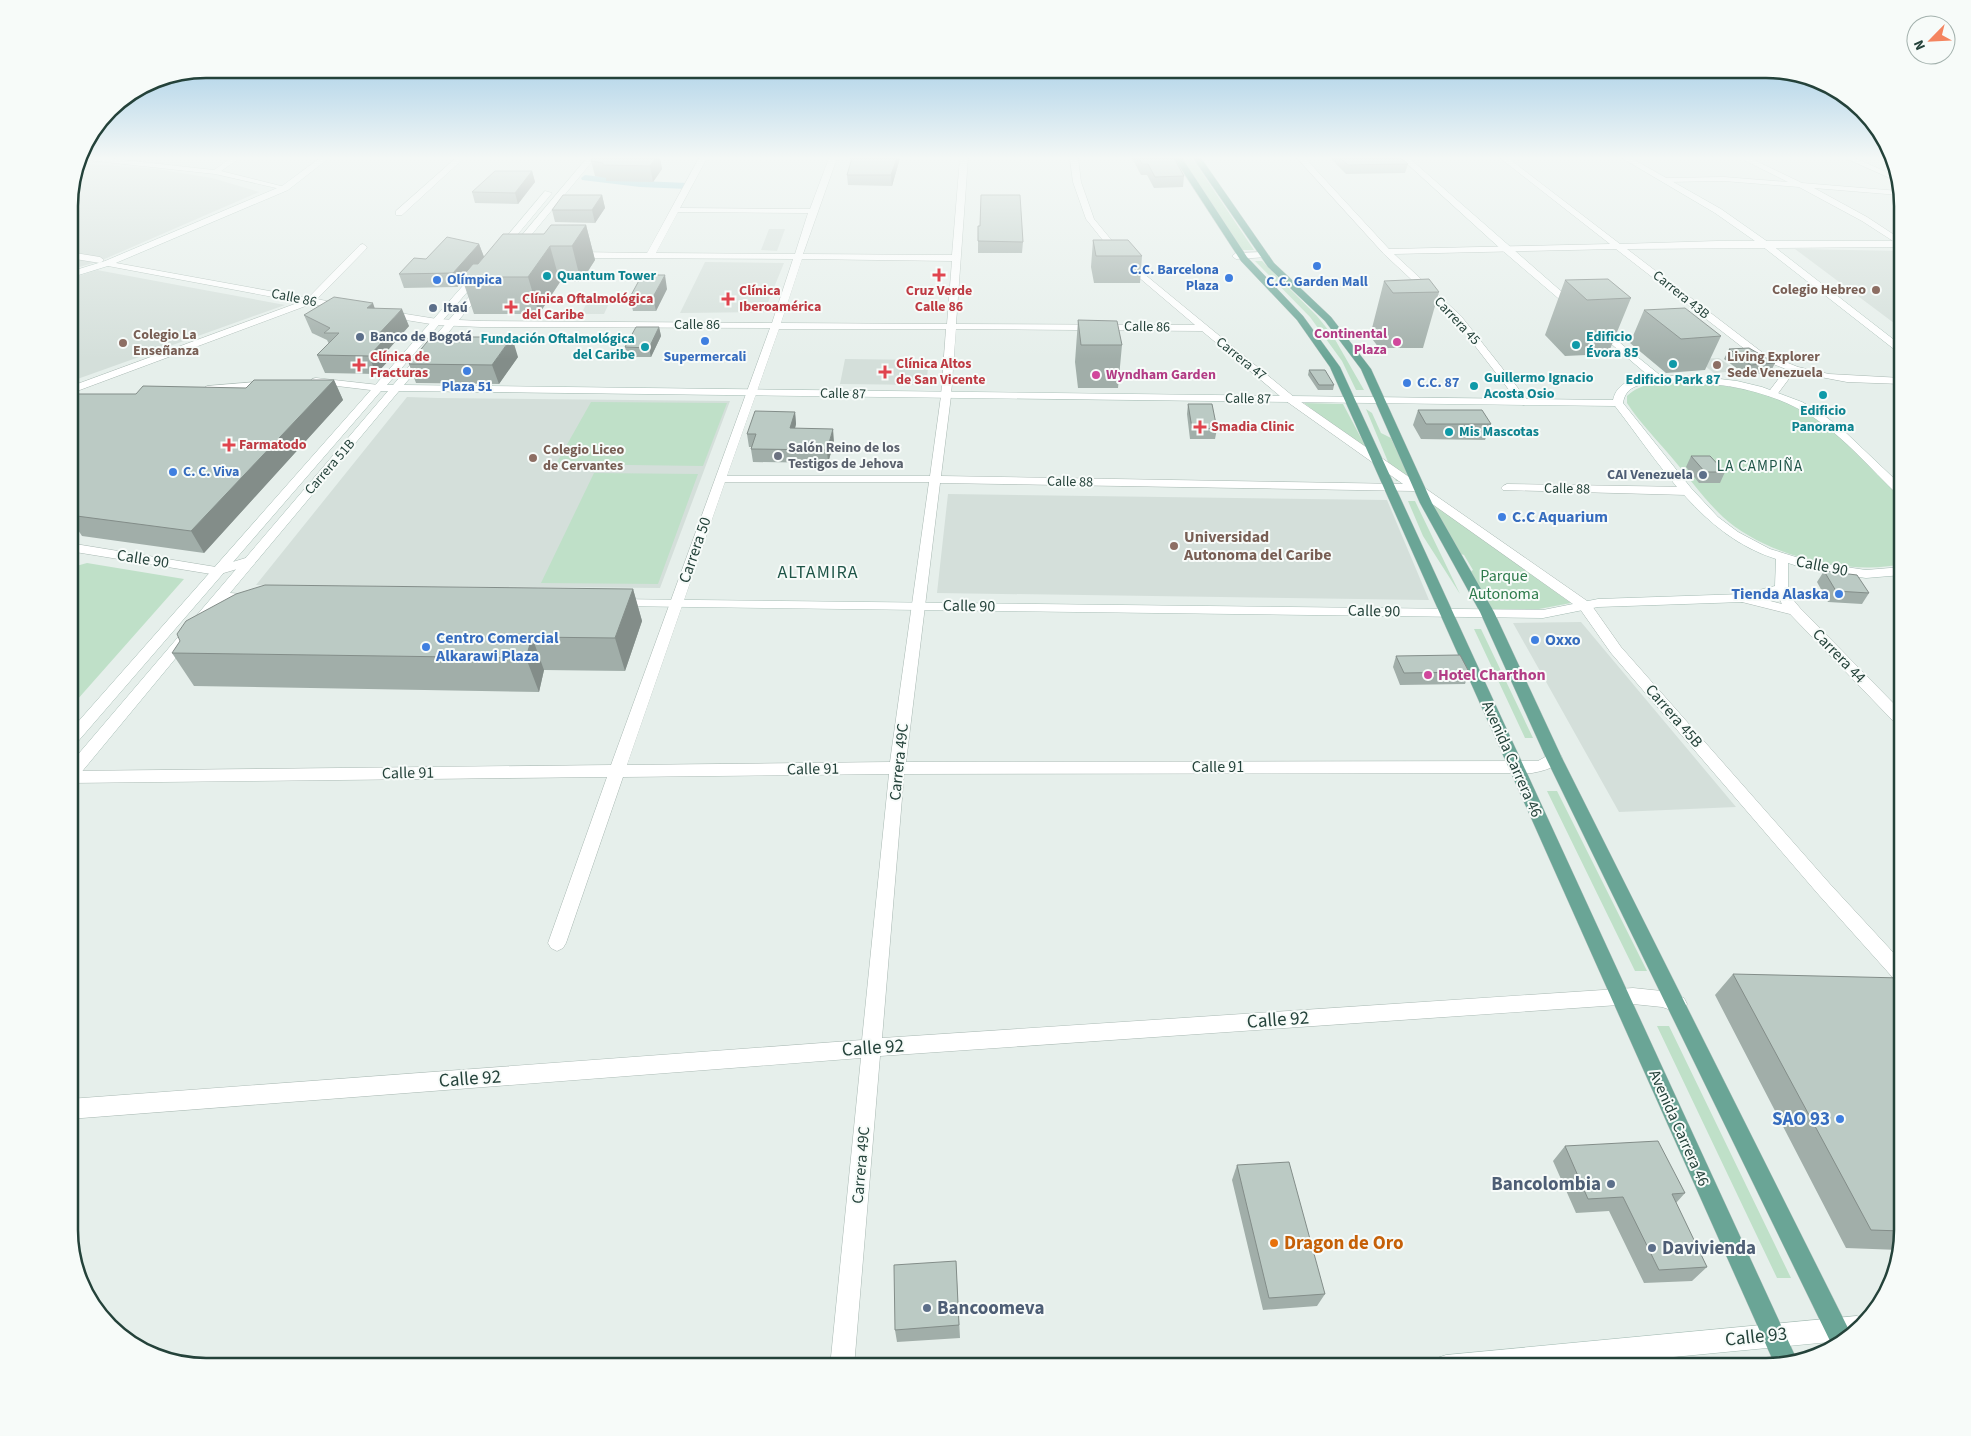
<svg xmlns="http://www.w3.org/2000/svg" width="1971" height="1436" font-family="'Source Sans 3',sans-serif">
<rect width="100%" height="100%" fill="#e6efeb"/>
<path fill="#d4dfda" d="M77 163 157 169 212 178 259 192 100 261 69 270V197Z
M769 229H785L777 251 761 250Z
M1795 249 1902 251V329Z
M705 262 784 263 764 312 680 313Z
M97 270 188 287 285 305 69 382V279Z
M589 299H611L604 314H581Z
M1719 358 1738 371 1714 373 1696 359Z
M845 359 929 360 926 385 840 384Z
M407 397 438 398 730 401 660 588 256 585Z
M948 494 1387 500 1429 600 937 593Z
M1581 622 1736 807 1619 812 1513 623Z"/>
<path fill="#bfe0c8" d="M1182 158H1192L1254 250H1242Z
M1255 261H1262L1317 316 1333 336 1364 390H1356L1342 361 1310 317Z
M1685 382C1725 385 1771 390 1806 412 1840 433 1874 471 1902 499V564C1848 576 1764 555 1723 517 1704 499 1689 478 1673 459 1658 441 1640 423 1627 403V396C1642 381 1665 383 1685 382Z
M591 402 727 403 703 466 556 464Z
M1304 403 1343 404 1369 453 1360 446Z
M1366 409 1372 413 1381 433 1391 438 1411 481H1396Z
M594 473 698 474 658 584 541 583Z
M1408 501H1415L1460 594 1423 536Z
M1430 501 1571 603 1539 609H1490L1470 572 1473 570 1464 555 1458 553Z
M87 563 184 579 69 709V568Z
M1474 629H1481L1533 738H1525Z
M1547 791H1557L1647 971H1635Z
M1657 1026H1669L1791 1278H1777Z"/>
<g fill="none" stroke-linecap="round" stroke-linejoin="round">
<path fill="#8ec9d4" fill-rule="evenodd" d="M585 175 640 181 688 183 692 186 688 189 640 187 582 180 581 178Z"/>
<g stroke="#a8b8b2" stroke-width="1">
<path id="street" d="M83 158H106L214 170 231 158H240L221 171 289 188 285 190 215 174 87 160Z
M456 158H464L402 215H396V211Z
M699 158H707L680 208 810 209 829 158H837L803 254 952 255 960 158H968L956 324 1195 325 1136 275 1143 273 1294 397 1590 603 1621 647 1830 884 1902 962V982L1895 980 1818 894 1611 653 1580 609 1414 491 940 483 906 762 1532 761H1538L1554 752 1560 754 1562 758C1556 768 1543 771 1532 773L904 774 882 1038 1633 988 1662 991 1684 998 1687 1004 1684 1010 1677 1012 1662 1007 1633 1004 880 1056 854 1367H830L861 1058 69 1119V1099L862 1040 889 774 623 777 566 943 563 948 557 951 551 948 548 943 607 777 69 783V771L611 765 770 328 481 327 437 325 387 317 382 314 387 311 437 319 481 321 772 323 793 259 575 258 571 255 575 252 647 253ZM678 212 808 213 795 254 656 253ZM802 259 952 261 947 324 781 323ZM779 329H946L941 396 930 476H727ZM956 329 1202 331 1286 401 1403 484 941 476 951 396ZM725 482H929L890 762 627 765Z
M1070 158H1078L1081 182 1094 219 1123 254V258H1117L1086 219 1073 182Z
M1297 158H1305L1389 249 1610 244 1500 158H1508L1620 244 1717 241H1893L1862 221 1799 187 1724 181 1664 182 1660 180 1664 178 1724 177 1788 182 1740 158H1750L1802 183 1899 191V195L1814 188 1867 217 1902 240V247L1627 249 1763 353 1798 367 1829 374 1902 378V384L1847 382 1794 372 1776 396H1768L1767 394 1786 369 1755 357 1616 249 1394 254 1461 316 1529 402 1524 405 1520 404 1455 320 1384 254Z
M1845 158H1855L1895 176 1897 181Z
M363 244 367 247 366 249 317 299 345 305V309L311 304 69 394V387L300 302 108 266 104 263 105 261 308 298 360 245Z
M69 252 100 257 104 260 100 263 69 258Z
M1265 252 1269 255 1268 257 1236 259 1232 256 1236 253Z
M316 378 379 385 384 388 379 391 312 383 311 381 312 379Z
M268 381 273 384 272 386 207 392 202 389 207 386Z
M1507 484 1687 487 1693 491 1687 495 1503 490 1501 488 1503 486Z
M69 543 216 567 249 557 255 561 254 564 217 575 69 551Z
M1781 584 1786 585 1790 596 1800 608 1902 712V726L1897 725 1790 614 1738 601 1736 598 1743 594 1782 604 1774 588Z"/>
</g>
<g stroke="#a4bbb3" stroke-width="1">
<path id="secondary" d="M320 158H329L288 190 111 265 69 278V272L105 261 282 186Z
M587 158H595L518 251H512V247Z
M1401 158H1409L1578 306V310H1572L1503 251Z
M1622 158H1631L1721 209 1768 242 1902 346V354L1899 353 1762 246 1715 213Z
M545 191 552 193 503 252H497V248Z
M478 271 481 272V276L387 385H393L479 285 482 284 486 287 485 289 404 385 1613 400C1617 382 1634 378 1650 377L1595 330 1593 328 1598 325 1661 376H1694L1737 381 1762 387 1802 402 1821 413 1843 430 1902 486V495H1898C1870 468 1845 438 1813 417 1767 388 1712 380 1659 383 1643 384 1626 384 1623 403L1691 488 1718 517 1738 532 1770 549 1812 562 1866 570 1902 567V575L1866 578 1810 570 1788 563V588L1786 591 1743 602 1598 607 1543 618 615 606 608 602 610 599 1543 610 1598 599 1743 594 1775 586 1776 559C1702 536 1660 464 1615 406L399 391 230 593 255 595 257 598 255 601H223L75 780 69 782V765L388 391H381L74 746 69 747V732L475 272Z
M1857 1316 1866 1320 1840 1341 1569 1367H1434L1437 1358 1446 1355Z"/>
</g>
<g stroke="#c2cac8" stroke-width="1">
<path id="primary" d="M1174 158H1182L1247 257 1303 316 1340 367 1797 1360 1775 1365 1330 367 1297 320 1241 261Z
M1193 158H1201L1274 263 1331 317 1371 369 1432 503 1494 612 1562 758 1850 1332 1833 1347 1546 758 1480 612 1420 503 1361 369 1325 321 1268 267Z"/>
</g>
<use href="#street" fill="#fff" fill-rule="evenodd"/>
<use href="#secondary" fill="#fff" fill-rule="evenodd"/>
<use href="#primary" fill="#6aa596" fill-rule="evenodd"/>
</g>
<path fill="#a1aea9" d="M593 158H660L662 169 653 182 606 181V178L595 176 591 161Z
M850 158H900L892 186 848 185 847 175 851 161Z
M1132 158H1175L1184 176 1183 187 1154 188 1147 175H1141Z
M1330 158H1401L1408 164 1405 173 1346 174Z
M532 171 535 182 518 204 475 203 472 192Z
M602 195 605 208 595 223 555 222 552 210Z
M586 225 595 260 581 282H560L539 314H474L463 281 457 287 404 288 399 274 426 259 479 244 484 257 478 264Z
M978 226 1023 242 1022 253H978Z
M1093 240 1142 256 1140 283H1094L1091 267Z
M1565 280 1631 298 1608 354 1565 356 1545 335Z
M1384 281 1439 292 1423 348H1379L1370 336Z
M667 289 656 311H633L630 297Z
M375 309 409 326 388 350 391 358 376 374 325 373 317 355 329 344 327 340 312 333 304 315Z
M1644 310 1721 336 1705 370 1666 373 1630 343Z
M1078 320 1122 345 1118 388H1078L1075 362Z
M659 327 661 336 651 357H628L625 347Z
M1729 349 1775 363 1770 373 1746 375 1724 359Z
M518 357 499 384 416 383 409 364Z
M1309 370 1334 385 1333 390H1318L1308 375Z
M334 380 343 400 204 553 82 536 78 530 69 529V394H136L246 388Z
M1188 404 1217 429 1215 439H1190L1187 414Z
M1418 410 1491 424 1485 440 1421 439 1413 425Z
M795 412 796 424 795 428 834 442 828 463 753 462 751 449 752 447H749L747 434Z
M1691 456 1725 472 1720 483H1699L1686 467Z
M1824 571 1869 593 1862 604 1828 602 1817 582Z
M633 589 642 621 625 671 544 670 539 692 194 686 172 653Z
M1396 656 1469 672 1465 684 1400 685 1393 667Z
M1733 974 1902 1231 1899 1250 1846 1248 1715 995Z
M1565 1146 1685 1193 1676 1203 1707 1267 1692 1281 1644 1283 1609 1211 1576 1213 1553 1161Z
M1237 1165 1325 1294 1317 1306 1263 1310 1232 1180Z
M956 1261 960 1338 897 1342 895 1330Z"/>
<path fill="#838d89" d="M656 158H660L662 169 653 182 650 166Z
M897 158H900L892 186 891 175Z
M532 171 535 182 518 204 515 193Z
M602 195 605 208 595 223 592 210Z
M586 225 595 260 581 282 572 246Z
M479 244 484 257 466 277H462L463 281 457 287 453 273Z
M550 246 560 282 539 314 528 277Z
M665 275 667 289 656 311 653 297Z
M373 303 379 321 367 308Z
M402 309 409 326 388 350 391 358 376 374 369 356 374 339Z
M659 327 661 336 651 357 649 348Z
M512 337 518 357 499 384 492 365Z
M334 380 343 400 204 553 191 531Z
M795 412 796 424 792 441 790 428Z
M833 429 834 442 828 463 827 450Z
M633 589 642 621 625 671 615 638Z
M532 637 544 670 539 692 526 658Z"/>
<path fill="#bbcac4" stroke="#838d89" d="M593 158H656L650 166 603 165V163L591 161Z
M852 158H897L891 175H847Z
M1139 158H1174L1184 176 1155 177 1148 164H1142Z
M1340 158H1401L1408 164 1348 165Z
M495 171H532L515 193 472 192Z
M563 195H602L592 210H552Z
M981 195H1020L1023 242 978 241V226H980Z
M551 225H586L572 246H550L528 277H462L473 264H478L503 234H544Z
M447 237 479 244 453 273 399 274 414 258 426 259Z
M1093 240H1128L1142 256H1096Z
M642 275H665L653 297H630Z
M1429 279 1439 292 1393 293 1384 281Z
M1608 279 1631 298 1587 300 1565 280Z
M334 297 373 303 367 308 402 309 374 339 384 340 369 356 317 355 339 333H324L330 328 304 315Z
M1685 308 1721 336 1681 339 1644 310Z
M1078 320 1117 321 1122 345H1081Z
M636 327H659L649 348 625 347Z
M431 337H512L492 365 409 364Z
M1749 348 1775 363 1751 365 1729 349Z
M1309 370H1325L1334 385H1319Z
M254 380H334L191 531 69 515V514L74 510H69V394H136L143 386 246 388Z
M1188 404H1212L1217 429 1192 428Z
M1418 410H1482L1491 424H1426Z
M755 411 795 412 790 428 833 429 827 450 751 449 756 434H747Z
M1691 456H1710L1725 472H1705Z
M1824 571 1857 575 1869 593 1836 591Z
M265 585 633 589 615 638 532 637 526 658 172 653 180 641 177 634 186 621 236 594Z
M1460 655 1469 672 1404 673 1396 656Z
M1733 974 1902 978V1231L1871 1230Z
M1658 1141 1685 1193 1672 1194 1707 1267 1659 1270 1623 1197 1588 1199 1565 1146Z
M1289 1162 1325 1294 1269 1298 1237 1165Z
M956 1261 959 1325 895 1330 894 1265Z"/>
<linearGradient id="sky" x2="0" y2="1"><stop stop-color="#84bce0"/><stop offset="0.44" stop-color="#f4f8f6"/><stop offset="1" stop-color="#f4f8f6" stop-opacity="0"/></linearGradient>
<rect width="1971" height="359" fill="url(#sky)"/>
<g fill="#3f7fe0" stroke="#f7fbf9" stroke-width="2">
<circle cx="1317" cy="266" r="5"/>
<circle cx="1229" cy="278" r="5"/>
<circle cx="437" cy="280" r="5"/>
<circle cx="705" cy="341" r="5"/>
<circle cx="467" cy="371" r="5"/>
<circle cx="1407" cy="383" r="5"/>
<circle cx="173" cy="472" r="5"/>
<circle cx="1502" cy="517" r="5"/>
<circle cx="1839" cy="594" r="5"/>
<circle cx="1535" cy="640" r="5"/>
<circle cx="426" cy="647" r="5"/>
<circle cx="1840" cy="1119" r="5"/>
</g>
<g fill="#e0444e" stroke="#f7fbf9" stroke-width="2">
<path d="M936.5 267.5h5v5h5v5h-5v5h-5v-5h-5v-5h5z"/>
<path d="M725.5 291.5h5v5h5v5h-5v5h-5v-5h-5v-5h5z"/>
<path d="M508.5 299.5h5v5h5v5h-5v5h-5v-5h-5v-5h5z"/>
<path d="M356.5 357.5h5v5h5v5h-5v5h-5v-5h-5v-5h5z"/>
<path d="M882.5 364.5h5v5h5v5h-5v5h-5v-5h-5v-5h5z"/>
<path d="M1197.5 419.5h5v5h5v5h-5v5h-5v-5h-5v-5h5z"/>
<path d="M226.5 437.5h5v5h5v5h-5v5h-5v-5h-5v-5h5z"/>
</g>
<g fill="#0f9aa8" stroke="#f7fbf9" stroke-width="2">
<circle cx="547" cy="276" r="5"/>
<circle cx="1576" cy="345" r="5"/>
<circle cx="645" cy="347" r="5"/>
<circle cx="1673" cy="364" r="5"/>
<circle cx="1474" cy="386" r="5"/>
<circle cx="1823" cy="395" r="5"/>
<circle cx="1449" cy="432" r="5"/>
</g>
<g fill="#8d6e63" stroke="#f7fbf9" stroke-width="2">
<circle cx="1876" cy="290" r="5"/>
<circle cx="123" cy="343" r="5"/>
<circle cx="1717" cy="365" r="5"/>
<circle cx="533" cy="458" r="5"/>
<circle cx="1174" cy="546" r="5"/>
</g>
<g fill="#5c6f8a" stroke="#f7fbf9" stroke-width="2">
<circle cx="433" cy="308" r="5"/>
<circle cx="360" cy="337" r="5"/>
<circle cx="1703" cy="475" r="5"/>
<circle cx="1611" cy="1184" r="5"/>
<circle cx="1652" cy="1248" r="5"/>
<circle cx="927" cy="1308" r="5"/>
</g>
<g fill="#d1479c" stroke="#f7fbf9" stroke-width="2">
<circle cx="1397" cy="342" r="5"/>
<circle cx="1096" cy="375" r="5"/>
<circle cx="1428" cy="675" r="5"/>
</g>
<circle fill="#6b7280" stroke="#f7fbf9" stroke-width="2" cx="778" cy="456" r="5"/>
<circle fill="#e8710a" stroke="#f7fbf9" stroke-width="2" cx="1274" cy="1243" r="5"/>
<g text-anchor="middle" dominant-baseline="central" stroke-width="4" stroke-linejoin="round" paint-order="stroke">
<g font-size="14" font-weight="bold" fill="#366cbe" stroke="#f7fbf9" text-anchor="start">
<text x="1219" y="270" text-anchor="end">C.C. Barcelona<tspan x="1219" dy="16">Plaza</tspan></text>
<text x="447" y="280">Olímpica</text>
<text x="1317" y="282" text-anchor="middle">C.C. Garden Mall</text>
<text x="705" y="357" text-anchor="middle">Supermercali</text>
<text x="1417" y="383">C.C. 87</text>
<text x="467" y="387" text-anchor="middle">Plaza 51</text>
<text x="183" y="472">C. C. Viva</text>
</g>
<g font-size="14" font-weight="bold" fill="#0d838f" stroke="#f7fbf9" text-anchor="start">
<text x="557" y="276">Quantum Tower</text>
<text x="1586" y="337">Edificio<tspan x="1586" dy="16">Évora 85</tspan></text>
<text x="635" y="339" text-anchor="end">Fundación Oftalmológica<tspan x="635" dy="16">del Caribe</tspan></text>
<text x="1484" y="378">Guillermo Ignacio<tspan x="1484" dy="16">Acosta Osio</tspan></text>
<text x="1673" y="380" text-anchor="middle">Edificio Park 87</text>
<text x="1823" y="411" text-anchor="middle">Edificio<tspan x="1823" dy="16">Panorama</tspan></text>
<text x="1459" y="432">Mis Mascotas</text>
</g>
<g font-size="14" font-weight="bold" fill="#785e54" stroke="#f7fbf9" text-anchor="start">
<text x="1866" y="290" text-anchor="end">Colegio Hebreo</text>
<text x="133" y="335">Colegio La<tspan x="133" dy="16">Enseñanza</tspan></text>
<text x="1727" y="357">Living Explorer<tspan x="1727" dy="16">Sede Venezuela</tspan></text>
<text x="543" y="450">Colegio Liceo<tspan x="543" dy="16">de Cervantes</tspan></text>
</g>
<g font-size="14" font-weight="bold" fill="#be3a42" stroke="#f7fbf9" text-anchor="start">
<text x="739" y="291">Clínica<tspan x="739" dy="16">Iberoamérica</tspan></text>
<text x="939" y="291" text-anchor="middle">Cruz Verde<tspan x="939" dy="16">Calle 86</tspan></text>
<text x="522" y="299">Clínica Oftalmológica<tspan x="522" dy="16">del Caribe</tspan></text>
<text x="370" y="357">Clínica de<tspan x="370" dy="16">Fracturas</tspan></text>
<text x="896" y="364">Clínica Altos<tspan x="896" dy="16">de San Vicente</tspan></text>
<text x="1211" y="427">Smadia Clinic</text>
<text x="239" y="445">Farmatodo</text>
</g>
<g font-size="14" fill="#24423a" stroke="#f7fbf9">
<text transform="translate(1681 295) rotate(39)">Carrera 43B</text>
<text transform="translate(294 298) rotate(11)">Calle 86</text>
<text transform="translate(1457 321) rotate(47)">Carrera 45</text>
<text x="697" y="325">Calle 86</text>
<text transform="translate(1147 327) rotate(1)">Calle 86</text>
<text transform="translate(1241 359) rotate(39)">Carrera 47</text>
<text transform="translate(843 394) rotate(1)">Calle 87</text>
<text transform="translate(1248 399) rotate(1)">Calle 87</text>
<text transform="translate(330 467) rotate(-49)">Carrera 51B</text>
<text transform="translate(1070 482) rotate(1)">Calle 88</text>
<text transform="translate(1567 489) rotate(1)">Calle 88</text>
</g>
<g font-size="14" font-weight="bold" fill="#4e5e75" stroke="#f7fbf9" text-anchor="start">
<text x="443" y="308">Itaú</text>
<text x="370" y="337">Banco de Bogotá</text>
<text x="1693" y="475" text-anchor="end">CAI Venezuela</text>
</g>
<g font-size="14" font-weight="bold" fill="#b23c85" stroke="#f7fbf9" text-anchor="end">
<text x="1387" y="334">Continental<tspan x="1387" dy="16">Plaza</tspan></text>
<text x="1106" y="375" text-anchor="start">Wyndham Garden</text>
</g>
<g font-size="14" font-weight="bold" fill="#5b616d" stroke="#f7fbf9" text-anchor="start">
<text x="788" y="448">Salón Reino de los<tspan x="788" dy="16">Testigos de Jehova</tspan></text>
</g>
<g font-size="15" letter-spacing="1" fill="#1f5548" stroke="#f7fbf9">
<text x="1760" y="466">LA CAMPIÑA</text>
</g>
<g font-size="16" font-weight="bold" fill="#366cbe" stroke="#f7fbf9" text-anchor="start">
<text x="1512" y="517">C.C Aquarium</text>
<text x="1829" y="594" text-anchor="end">Tienda Alaska</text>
<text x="436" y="638">Centro Comercial<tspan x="436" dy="18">Alkarawi Plaza</tspan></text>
<text x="1545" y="640">Oxxo</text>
</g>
<g font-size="16" font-weight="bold" fill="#785e54" stroke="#f7fbf9" text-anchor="start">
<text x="1184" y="537">Universidad<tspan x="1184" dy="18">Autonoma del Caribe</tspan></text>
</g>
<g font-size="16" fill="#24423a" stroke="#f7fbf9">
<text transform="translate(695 550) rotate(-71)">Carrera 50</text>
<text transform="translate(143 559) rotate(9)">Calle 90</text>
<text transform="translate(1822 566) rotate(11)">Calle 90</text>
<text transform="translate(969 606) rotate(1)">Calle 90</text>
<text transform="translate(1374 611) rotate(1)">Calle 90</text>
<text transform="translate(1839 656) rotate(46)">Carrera 44</text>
<text transform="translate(1674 716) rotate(49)">Carrera 45B</text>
<text transform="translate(1512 759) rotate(66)">Avenida Carrera 46</text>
<text transform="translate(899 762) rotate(-84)">Carrera 49C</text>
<text x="1218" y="767">Calle 91</text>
<text transform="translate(813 769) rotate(-1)">Calle 91</text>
<text transform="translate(408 773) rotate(-1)">Calle 91</text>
<text transform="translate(1679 1128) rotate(66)">Avenida Carrera 46</text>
<text transform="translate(861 1165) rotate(-85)">Carrera 49C</text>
</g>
<g font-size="16" fill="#2d7a4b" stroke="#f7fbf9">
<text x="1504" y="576">Parque<tspan x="1504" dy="18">Autonoma</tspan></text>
</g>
<g font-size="16" font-weight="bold" fill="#b23c85" stroke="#f7fbf9" text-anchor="start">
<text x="1438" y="675">Hotel Charthon</text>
</g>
<g font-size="18" letter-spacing="1" fill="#1f5548" stroke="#f7fbf9">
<text x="818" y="572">ALTAMIRA</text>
</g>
<g font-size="19" fill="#24423a" stroke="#f7fbf9">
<text transform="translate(1278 1020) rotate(-4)">Calle 92</text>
<text transform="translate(873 1048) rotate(-4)">Calle 92</text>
<text transform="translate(470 1079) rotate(-4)">Calle 92</text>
<text transform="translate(1756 1337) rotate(-6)">Calle 93</text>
</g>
<g font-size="19" font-weight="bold" fill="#366cbe" stroke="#f7fbf9" text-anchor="end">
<text x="1830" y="1119">SAO 93</text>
</g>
<g font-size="19" font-weight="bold" fill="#4e5e75" stroke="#f7fbf9" text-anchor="start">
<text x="1601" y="1184" text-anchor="end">Bancolombia</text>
<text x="1662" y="1248">Davivienda</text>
<text x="937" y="1308">Bancoomeva</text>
</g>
<g font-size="19" font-weight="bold" fill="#c56008" stroke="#f7fbf9" text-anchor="start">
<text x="1284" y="1243">Dragon de Oro</text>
</g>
</g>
<path d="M0 0H1971V1436H0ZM206 78H1766A128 128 0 0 1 1894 206V1230A128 128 0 0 1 1766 1358H206A128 128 0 0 1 78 1230V206A128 128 0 0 1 206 78Z" fill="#f7fbf9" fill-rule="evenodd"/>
<path fill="none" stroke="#24423a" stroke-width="2.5" d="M206 78H1766A128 128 0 0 1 1894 206V1230A128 128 0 0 1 1766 1358H206A128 128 0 0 1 78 1230V206A128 128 0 0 1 206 78Z"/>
<g transform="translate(1931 40) rotate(246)"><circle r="24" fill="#f7fbf9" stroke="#a3b1ad"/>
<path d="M0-4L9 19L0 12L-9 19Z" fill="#f4845f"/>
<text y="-8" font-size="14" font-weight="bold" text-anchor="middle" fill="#24423a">N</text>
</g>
</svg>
